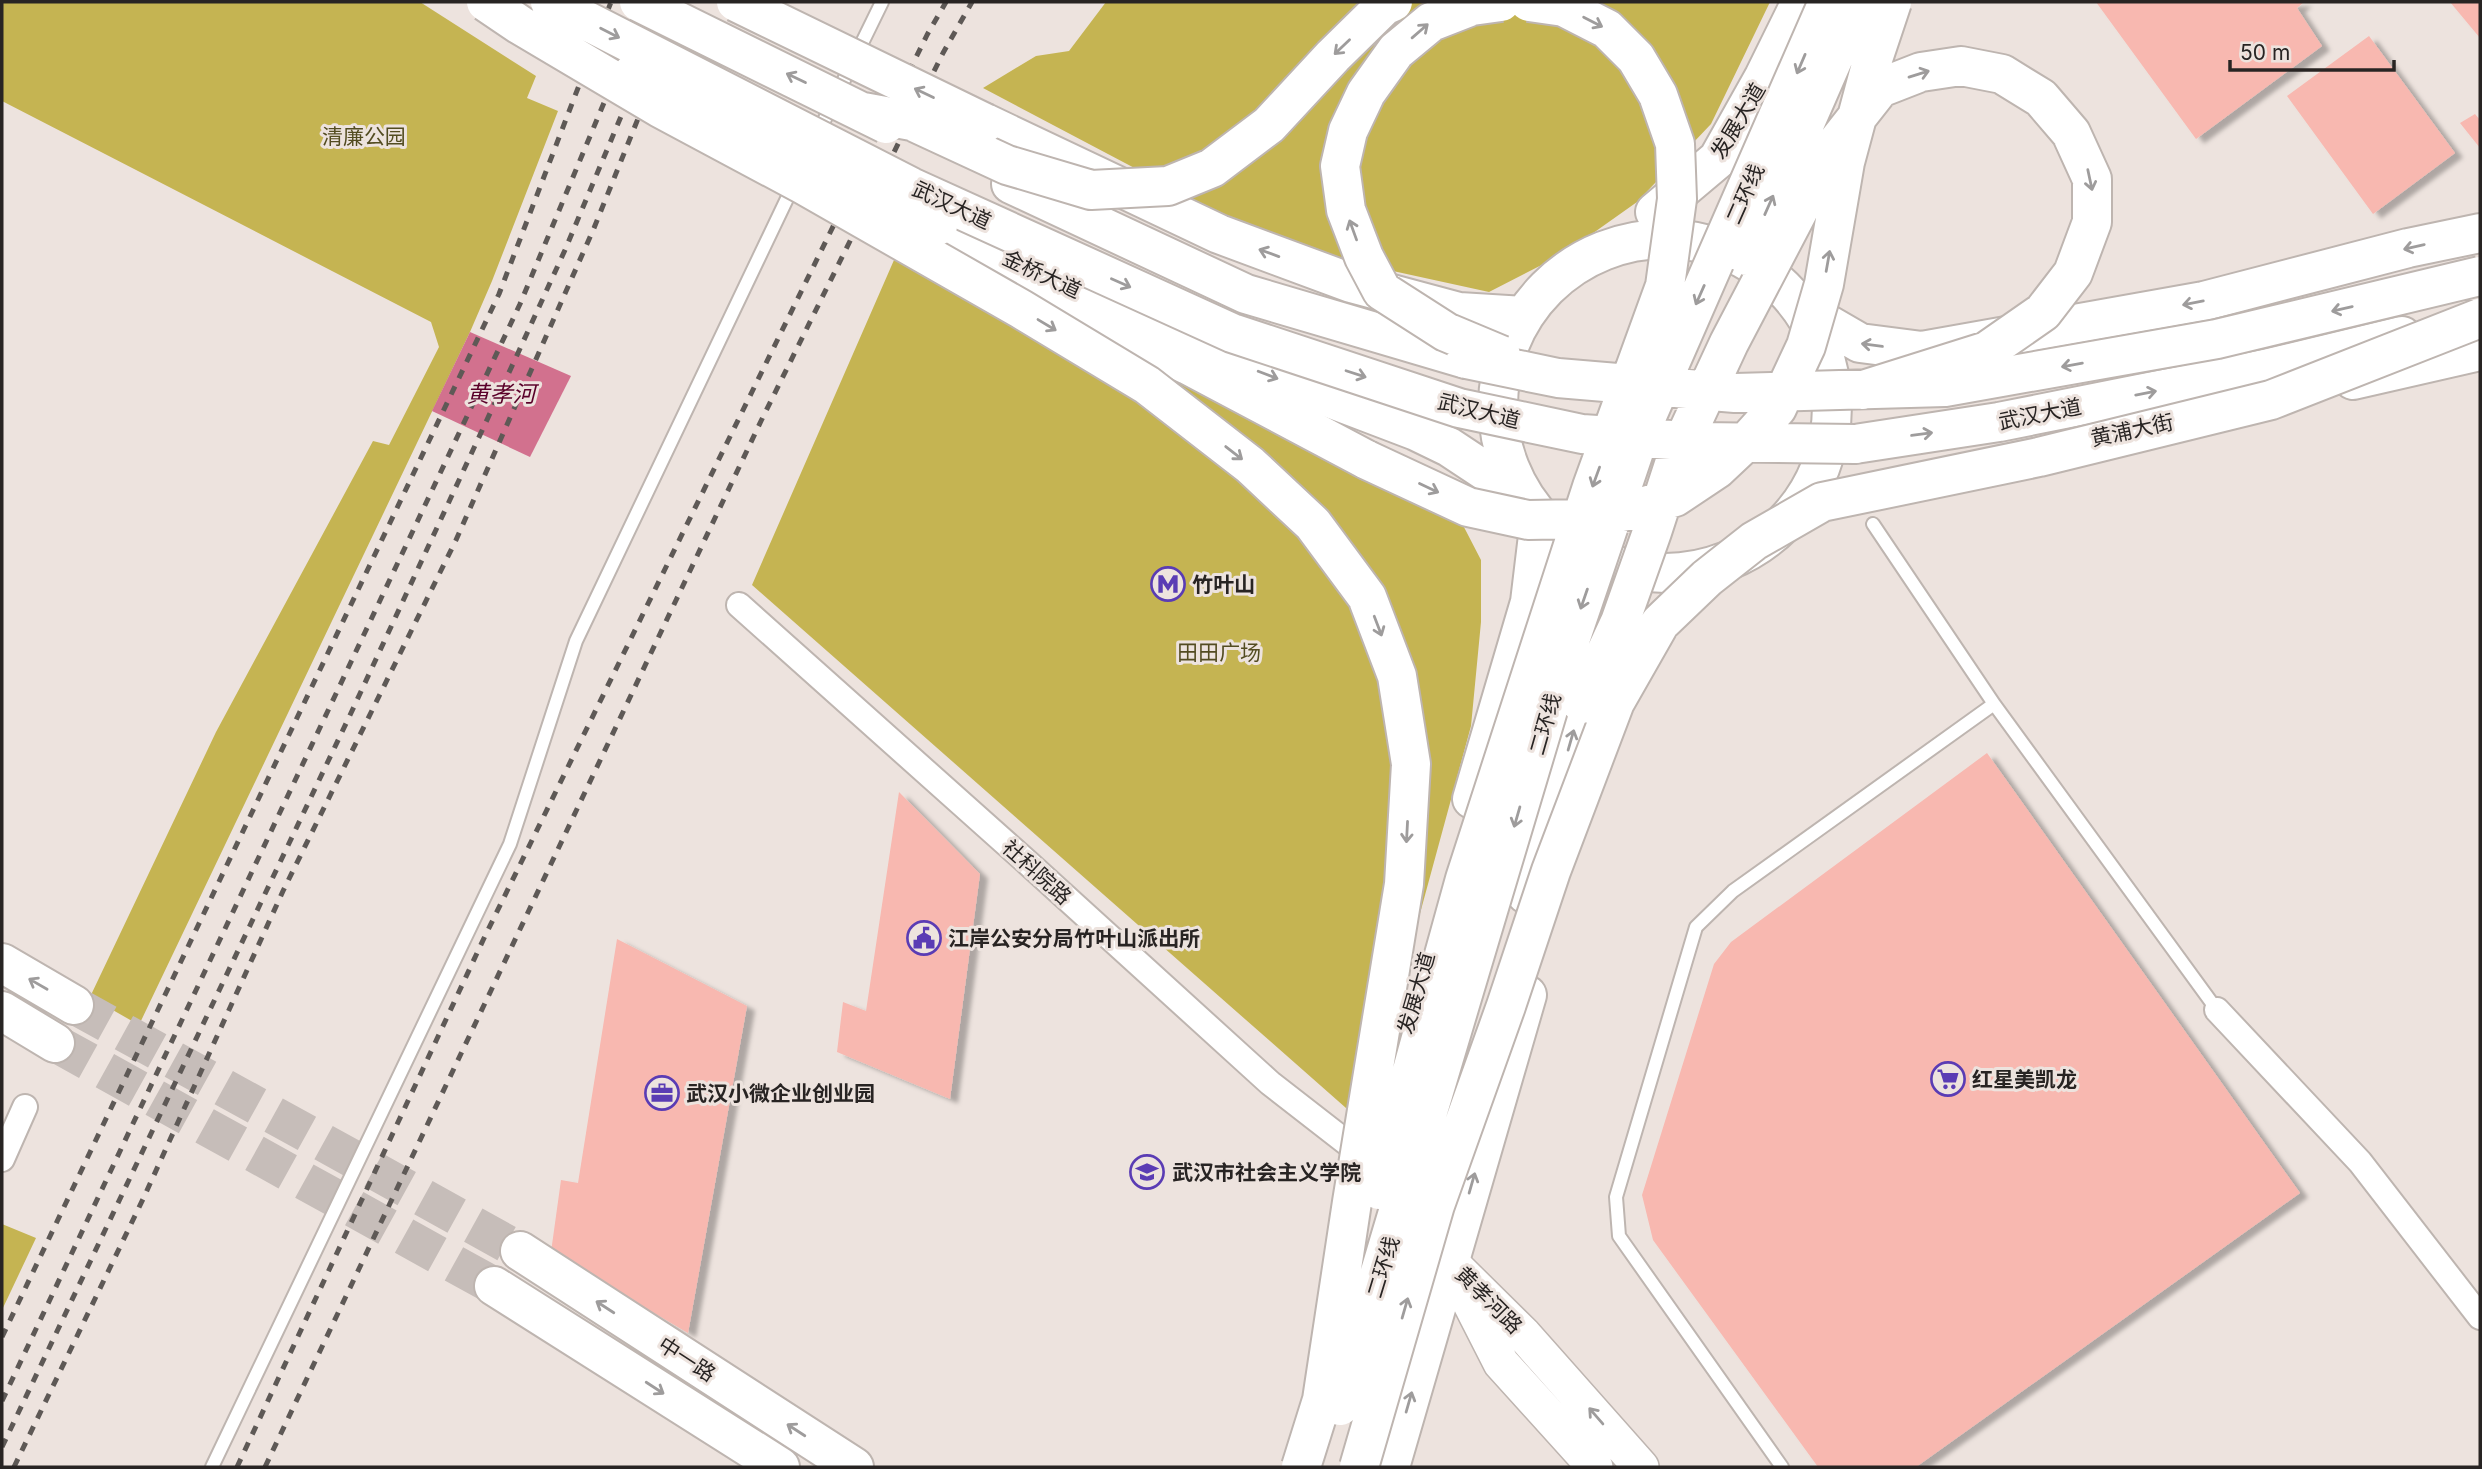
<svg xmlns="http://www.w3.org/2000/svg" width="2482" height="1469" font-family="Inter,'Noto Sans SC',sans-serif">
<defs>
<filter id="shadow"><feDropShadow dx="8" dy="4.5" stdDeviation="2" flood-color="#0004"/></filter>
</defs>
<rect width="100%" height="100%" fill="#ede3de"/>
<path fill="#c5b452" d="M2 2H420L536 76 527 98 558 111 492 281 470 332 139 1025 90 997 216 732 373 441 389 445 439 347 431 322 2 101Z
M1106 2H1770L1711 124 1637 202 1565 253 1489 292 1338 259 1233 220 983 88 1036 56 1069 51Z
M908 228 1451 502 1481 560V622L1471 726 1363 1123 752 585Z
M2 1224 36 1238 2 1310Z"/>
<path fill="#d2718e" d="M470 332 571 376 530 457 432 411Z"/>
<path fill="#f8b8b0" filter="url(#shadow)" d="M2096 2H2304L2297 8 2322 46 2196 139Z
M2450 2H2480V38Z
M2369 36 2455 153 2373 214 2287 96Z
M2475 114 2480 120V148L2460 123Z
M1987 753 2300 1193 1916 1467H1818L1653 1240 1642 1195 1714 964 1731 942Z
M899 792 980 874 950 1099 837 1052 843 1002 866 1011Z
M617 939 747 1006 688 1333 551 1252 561 1180 578 1183Z"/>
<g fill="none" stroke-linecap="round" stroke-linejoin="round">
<path stroke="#c6bdb9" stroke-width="38" stroke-dasharray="38 19" stroke-linecap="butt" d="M74 1005 520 1251
M55 1043 494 1286"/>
<g stroke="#beb5b0" stroke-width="16">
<path id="service" d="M818 133 882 2
M1873 524 1994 704 2217 1010
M212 1467 510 844 576 641 794 184
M1782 1467 1619 1236 1616 1197 1696 927 1733 891 1994 704"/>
</g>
<g stroke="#beb5b0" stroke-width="28">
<path id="minor" d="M739 605 1028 863 1270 1083 1369 1160
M2217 1010 2360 1162 2480 1317
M2 1159 25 1107"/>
</g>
<g stroke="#beb5b0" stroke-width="38">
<path id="secondary" d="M1595 1467 1501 1363 1449 1261 1524 1335 1641 1467"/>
</g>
<g stroke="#beb5b0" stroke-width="42">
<path id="primary" d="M985 123 1219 234 1351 283 1459 312 1524 316
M1655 212 1718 159 1764 77 1801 2
M938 226 1227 359 1416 431 1449 447 1523 496
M1498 406a167 167 0 1 1 334 0a167 167 0 1 1-334 0Z
M1803 310 1860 343 1922 351 2204 301 2408 248 2480 233
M2353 380 2480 351
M1472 799 1530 602 1540 519
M2 963 74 1005
M2 1011 55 1043
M520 1251 854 1467
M494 1286 780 1467
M1390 1467 1527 995"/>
</g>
<g stroke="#beb5b0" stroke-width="42">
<path id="trunk" d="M1011 184 1246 294 1466 359
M975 263 1188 365 1367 460
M1855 444 1999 422 2265 369 2402 336
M1526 894 1582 704"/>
</g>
<use href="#service" stroke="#fff" stroke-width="12"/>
<use href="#minor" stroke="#fff" stroke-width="24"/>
<use href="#secondary" stroke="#fff" stroke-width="35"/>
<use href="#primary" stroke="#fff" stroke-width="38"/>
<use href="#trunk" stroke="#fff" stroke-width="38"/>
<path stroke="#5e5956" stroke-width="5" stroke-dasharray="9 9" stroke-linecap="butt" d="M2 1337 499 294 611 2
M2 1401 520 304 646 2
M2 1447 351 713 518 353 565 250 669 2
M14 1467 144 1197 283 891 456 540 594 228 685 2
M237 1467 485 936 927 35 946 2
M265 1467 761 421 943 53 972 2"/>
<g stroke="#beb5b0" stroke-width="42" stroke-linecap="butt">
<path id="primary-bridge" d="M736 2 985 123
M633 73 938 226"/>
</g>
<g stroke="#beb5b0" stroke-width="42" stroke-linecap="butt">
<path id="trunk-bridge" d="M486 2 520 25 660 108 804 185 1021 309 1147 385 1250 465 1313 524 1367 597 1397 676 1411 764 1404 884 1352 1202 1322 1400 1301 1467
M550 2 911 187 1232 333 1459 408 1582 434 1701 442 1855 444
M639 2 886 124
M1501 2 1472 6 1431 22 1396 51 1366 93 1348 131 1340 166 1346 210 1364 257 1382 291 1446 332 1501 355
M863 112 912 121 1007 165 1091 190 1168 186 1212 168 1269 125 1333 56 1384 6 1393 2
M1747 256 1858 2
M1466 359 1558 378 1735 393 1945 387 2217 339 2480 276
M1367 460 1468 507 1528 520 1584 519 1632 510 1675 497 1717 469 1750 438 1777 408 1806 346 1824 284 1845 162 1871 65 1892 2
M1582 704 1620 622 1652 532 1677 455 1729 343 1828 154 1880 88 1921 72 1961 66 2002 74 2041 98 2071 133 2092 179V222L2073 273 2043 312 1987 351 1863 390
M1379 1190 1465 879 1592 487 1665 286 1677 199 1675 144 1658 95 1636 58 1607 29 1564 7 1529 2
M1340 1406 1559 673 1643 425 1828 2
M1359 1467 1435 1205 1506 1006 1551 871 1615 702 1660 623 1707 578 1754 541 1822 502 2039 457 2271 400 2480 318"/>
</g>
<use href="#primary-bridge" stroke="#fff" stroke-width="38"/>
<use href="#trunk-bridge" stroke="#fff" stroke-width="38"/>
</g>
<defs><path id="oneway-shaft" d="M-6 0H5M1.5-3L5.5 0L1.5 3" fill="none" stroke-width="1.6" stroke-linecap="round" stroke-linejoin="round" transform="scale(1.75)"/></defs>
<g stroke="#9e9c9c">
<use href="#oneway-shaft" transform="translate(1593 22) rotate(27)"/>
<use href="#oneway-shaft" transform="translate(1420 31) rotate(-41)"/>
<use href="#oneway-shaft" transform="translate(610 33) rotate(27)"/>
<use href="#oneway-shaft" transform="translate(1342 47) rotate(136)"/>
<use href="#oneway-shaft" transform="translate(1801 64) rotate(113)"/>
<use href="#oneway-shaft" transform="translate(1919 74) rotate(-17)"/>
<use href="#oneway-shaft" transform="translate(796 78) rotate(-154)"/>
<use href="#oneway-shaft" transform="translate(924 93) rotate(-154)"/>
<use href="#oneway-shaft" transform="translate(2090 180) rotate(78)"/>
<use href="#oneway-shaft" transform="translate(1769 205) rotate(-66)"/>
<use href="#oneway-shaft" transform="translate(1353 230) rotate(-110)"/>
<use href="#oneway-shaft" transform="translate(2414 247) rotate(167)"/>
<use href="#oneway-shaft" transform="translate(1269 253) rotate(-160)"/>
<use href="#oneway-shaft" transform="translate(1828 261) rotate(-80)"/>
<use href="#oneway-shaft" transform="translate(1121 283) rotate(24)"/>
<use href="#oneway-shaft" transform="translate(1700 295) rotate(114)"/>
<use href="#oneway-shaft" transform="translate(2193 303) rotate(169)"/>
<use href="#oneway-shaft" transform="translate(2342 309) rotate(167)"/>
<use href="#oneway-shaft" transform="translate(1047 325) rotate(31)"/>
<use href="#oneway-shaft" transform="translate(1872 345) rotate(-172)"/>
<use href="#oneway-shaft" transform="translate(2072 365) rotate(170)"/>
<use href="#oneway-shaft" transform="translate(1356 374) rotate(18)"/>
<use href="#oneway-shaft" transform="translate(1268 375) rotate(21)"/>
<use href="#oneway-shaft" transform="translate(2146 393) rotate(-11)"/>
<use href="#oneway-shaft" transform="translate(1922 434) rotate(-8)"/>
<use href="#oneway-shaft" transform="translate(1234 453) rotate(38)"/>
<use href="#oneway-shaft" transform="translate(1596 477) rotate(110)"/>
<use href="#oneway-shaft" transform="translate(1429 488) rotate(25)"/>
<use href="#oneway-shaft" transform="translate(1584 599) rotate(109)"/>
<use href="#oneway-shaft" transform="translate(1378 626) rotate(69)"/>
<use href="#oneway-shaft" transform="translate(1571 740) rotate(-74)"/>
<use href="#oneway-shaft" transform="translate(1517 817) rotate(106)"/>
<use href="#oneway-shaft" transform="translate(1407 832) rotate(93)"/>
<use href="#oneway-shaft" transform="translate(38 984) rotate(-150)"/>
<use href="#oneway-shaft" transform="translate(1472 1183) rotate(-74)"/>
<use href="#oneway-shaft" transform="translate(605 1307) rotate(-147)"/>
<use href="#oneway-shaft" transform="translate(1405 1308) rotate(-74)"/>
<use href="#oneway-shaft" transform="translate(655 1388) rotate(33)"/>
<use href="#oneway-shaft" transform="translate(1409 1402) rotate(-74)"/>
<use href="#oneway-shaft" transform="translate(1596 1416) rotate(-131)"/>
<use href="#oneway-shaft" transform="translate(796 1430) rotate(-147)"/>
</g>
<defs>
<g id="metro-ring" transform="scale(1.75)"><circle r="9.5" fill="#ede3de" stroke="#5a3cb4" stroke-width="1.5"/><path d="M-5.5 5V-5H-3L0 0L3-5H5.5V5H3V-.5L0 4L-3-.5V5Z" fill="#5a3cb4"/></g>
<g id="civic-ring" transform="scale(1.75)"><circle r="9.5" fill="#ede3de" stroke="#5a3cb4" stroke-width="1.5"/><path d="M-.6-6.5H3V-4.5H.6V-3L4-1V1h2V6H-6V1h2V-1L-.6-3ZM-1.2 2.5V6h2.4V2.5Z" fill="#5a3cb4"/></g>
<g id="supermarket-ring" transform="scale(1.75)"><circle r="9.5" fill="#ede3de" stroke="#5a3cb4" stroke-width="1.5"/><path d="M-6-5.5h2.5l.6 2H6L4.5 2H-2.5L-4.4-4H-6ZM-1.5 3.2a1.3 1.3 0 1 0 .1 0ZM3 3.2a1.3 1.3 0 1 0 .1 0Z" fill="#5a3cb4"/></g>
<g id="office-ring" transform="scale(1.75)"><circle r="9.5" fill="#ede3de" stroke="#5a3cb4" stroke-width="1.5"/><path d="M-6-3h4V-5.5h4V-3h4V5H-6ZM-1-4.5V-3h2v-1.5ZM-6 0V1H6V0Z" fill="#5a3cb4"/></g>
<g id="school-ring" transform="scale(1.75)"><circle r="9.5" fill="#ede3de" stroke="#5a3cb4" stroke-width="1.5"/><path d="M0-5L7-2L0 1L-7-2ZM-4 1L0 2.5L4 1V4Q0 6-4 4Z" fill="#5a3cb4"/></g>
</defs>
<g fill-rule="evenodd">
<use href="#metro-ring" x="1168" y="584"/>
<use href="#civic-ring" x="924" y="938"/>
<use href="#supermarket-ring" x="1948" y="1079"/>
<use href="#office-ring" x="662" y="1093"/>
<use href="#school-ring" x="1147" y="1172"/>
</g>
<g text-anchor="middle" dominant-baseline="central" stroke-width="6" stroke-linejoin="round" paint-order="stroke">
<g font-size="21" fill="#282423" stroke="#ede3de">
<text transform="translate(1738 121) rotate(-59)">发展大道</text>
<text transform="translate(1745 194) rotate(-66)">二环线</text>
<text transform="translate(952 205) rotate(25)">武汉大道</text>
<text transform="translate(1042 274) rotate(25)">金桥大道</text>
<text transform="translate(1479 411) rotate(14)">武汉大道</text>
<text transform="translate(2040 414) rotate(-11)">武汉大道</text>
<text transform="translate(2132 430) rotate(-12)">黄浦大街</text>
<text transform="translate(1545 724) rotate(-74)">二环线</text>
<text transform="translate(1037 872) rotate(42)">社科院路</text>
<text transform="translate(1416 993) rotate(-74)">发展大道</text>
<text transform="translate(1383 1267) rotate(-73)">二环线</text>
<text transform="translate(1489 1300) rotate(45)">黄孝河路</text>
<text transform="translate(687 1359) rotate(33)">中一路</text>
</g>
<g font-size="21" fill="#534c21" stroke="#ede3de">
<text x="364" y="136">清廉公园</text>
<text x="1219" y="652">田田广场</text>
</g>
<g font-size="21" font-weight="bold" fill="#282423" stroke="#ede3de" text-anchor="start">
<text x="1192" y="584">竹叶山</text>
<text x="948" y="938">江岸公安分局竹叶山派出所</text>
<text x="1972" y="1079">红星美凯龙</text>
<text x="686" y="1093">武汉小微企业创业园</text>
<text x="1172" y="1172">武汉市社会主义学院</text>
</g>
<g font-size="23" font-style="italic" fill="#5a0029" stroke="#ede3de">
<text x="501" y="394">黄孝河</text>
</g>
</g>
<rect width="2482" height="1469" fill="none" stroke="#282423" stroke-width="7"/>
<path d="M2230 60v10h164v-10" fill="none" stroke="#282423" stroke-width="3.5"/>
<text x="2240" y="60" font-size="21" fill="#282423" stroke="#ede3de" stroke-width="5" paint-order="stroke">50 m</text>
</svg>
